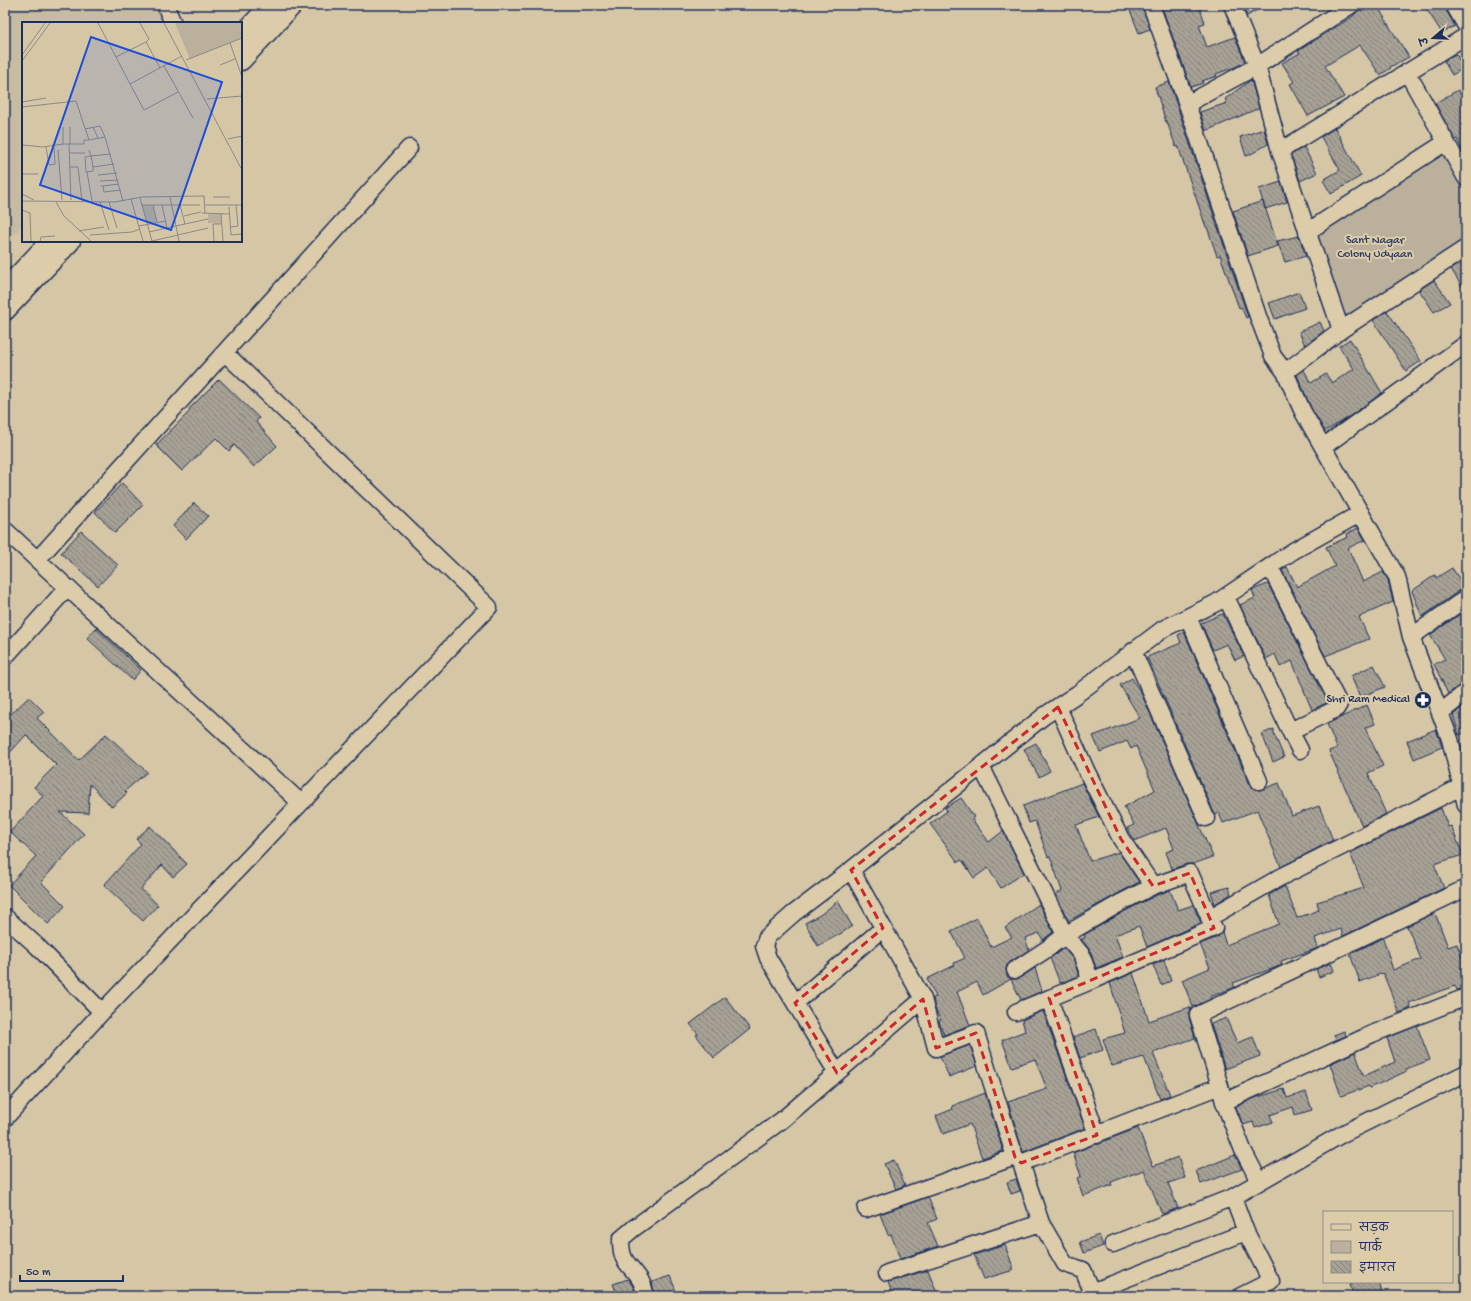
<svg xmlns="http://www.w3.org/2000/svg" width="1471" height="1301" font-family="'Gochi Hand','Playpen Sans Deva',sans-serif">
<defs>
<pattern id="building-back-hatch" width="6" height="6" patternUnits="userSpaceOnUse"><rect width="6" height="6" fill="#a7a195"/><path d="M-1 5l2 2M0 0l6 6M5-1l2 2" fill="none" stroke="#87847d"/></pattern>
</defs>
<rect width="100%" height="100%" fill="#d5c6a6"/>
<filter id="ink" filterUnits="userSpaceOnUse"><feTurbulence type="fractalNoise" baseFrequency=".025" numOctaves="2"/><feDisplacementMap in="SourceGraphic" scale="8" xChannelSelector="R" yChannelSelector="G"/><feConvolveMatrix kernelMatrix="1 2 1 2 8 2 1 2 1" color-interpolation-filters="sRGB"/></filter>
<g filter="url(#ink)">
<path fill="#c7bba1" d="M5 5H165L173 23H23V226L5 243Z"/>
<path fill="#bab09c" stroke="#6a707d" d="M1446 142 1466 178V248L1341 330 1307 232Z"/>
<path fill="url(#building-back-hatch)" stroke="#1b2f5e" d="M1128 5H1142L1150 29 1139 33Z
M1161 5H1199L1205 23 1199 25 1207 47 1235 37 1245 62 1235 67 1216 74 1217 76 1202 81 1203 83 1191 87Z
M1242 5H1266L1247 16Z
M1360 5H1377L1391 29 1409 57 1390 67 1391 68 1380 75 1360 45 1325 66 1344 97 1308 116 1290 84 1294 82 1282 63 1300 53 1298 51 1352 17 1359 10Z
M1424 5H1445L1446 10 1455 26 1442 33Z
M1456 54 1464 68 1452 75 1444 61Z
M1251 80 1259 108 1206 131 1200 112 1227 103 1225 99Z
M1169 82 1248 317 1246 318 1241 307 1239 308 1220 255 1217 256 1207 227H1206L1178 146 1176 147 1167 122H1166L1155 87Z
M1458 90 1460 94 1466 91V158L1457 139 1455 140 1435 103Z
M1335 128 1361 176 1331 194 1323 180 1340 170 1321 137Z
M1264 129 1268 144 1253 153 1246 156 1240 137Z
M1304 147 1317 173 1300 181 1291 155Z
M1281 182 1287 202 1265 209 1259 189Z
M1263 201 1278 246 1248 256 1233 211Z
M1299 236 1306 256 1285 262 1277 241Z
M1466 259V293L1451 269Z
M1434 280 1450 303 1434 312 1419 290Z
M1299 292 1305 308 1275 319 1269 303Z
M1387 311 1421 361 1406 371 1373 320Z
M1320 322 1324 331 1305 345 1299 332Z
M1350 339 1382 393 1343 421 1325 431 1311 408 1297 375 1304 370 1311 383 1326 374 1332 383 1354 369 1339 346Z
M219 379 259 418 256 422 277 446 254 467 234 445 229 451 216 438 182 471 156 445 190 411 189 409Z
M122 483 143 505 115 533 95 512Z
M194 503 208 516 186 539 173 526Z
M1358 528 1365 540 1348 548 1363 582 1383 572 1388 580 1393 602 1359 617 1369 639 1325 656 1282 570 1287 567 1297 587 1335 566 1326 547 1348 537 1347 534Z
M81 531 118 565 98 586 61 553Z
M1452 568 1466 589 1460 590 1422 617 1412 591 1435 575 1436 578Z
M1268 584 1328 702 1312 710 1292 661 1280 667 1275 654 1266 659 1240 605 1255 598 1252 590Z
M1466 610V683L1460 685 1448 694 1434 664 1445 659 1430 635Z
M1222 614H1223L1244 656 1235 660 1227 644 1213 650 1201 623Z
M96 628 141 670 132 680 87 638Z
M1184 632 1250 785 1254 789 1260 790 1279 783 1292 816 1319 806 1333 840 1281 867 1257 810 1223 823 1219 813 1215 815 1147 657 1181 643 1178 635Z
M1374 665 1385 687 1360 697 1351 676Z
M1132 678 1142 695 1213 857 1193 864H1187L1172 869 1166 852 1174 849 1166 828 1134 841 1127 828 1134 825 1124 807 1155 790 1136 746 1131 749 1127 741 1100 752 1093 736 1140 718 1120 685Z
M29 697 44 712 37 718 79 760 106 734 147 772 125 791 127 793 112 807 90 784 88 813 60 812 84 834 41 882 65 906 48 924 9 885 36 856 10 832 43 796 34 787 56 765 26 735 5 758V708L11 714Z
M1466 704V732L1459 735 1453 715Z
M1367 705 1375 724 1365 728 1383 766 1368 773 1386 814 1362 826 1329 751 1337 748 1327 724Z
M1274 729V734L1284 757 1273 762 1262 734Z
M1436 729 1442 747 1414 759 1407 741Z
M1036 743 1050 771 1039 777 1024 749Z
M1082 783 1099 817 1076 825 1090 861 1119 852 1139 882 1068 921 1056 894 1062 891 1050 856 1048 857 1035 821 1029 823 1023 806Z
M961 798 974 817 972 819 989 842 1003 831 1024 873 1001 888 988 868 974 878 962 860 958 862 930 824 947 811 945 808Z
M1441 808 1448 827 1451 826 1463 855 1434 864 1444 888 1343 936 1341 929 1315 938 1318 948 1281 961 1282 965 1277 967 1233 983 1235 987 1210 997 1211 999 1193 1007 1182 980 1210 968 1200 944 1218 937 1222 932 1226 945 1279 924 1269 895 1285 886 1297 918 1319 910 1317 902 1364 888 1350 853Z
M150 826 187 864 173 877 162 865 141 889 158 905 143 921 104 885 141 844 136 839Z
M1229 887 1231 894 1215 904 1211 892Z
M1170 890 1178 910 1193 905 1201 923 1147 947 1139 926 1115 935 1123 957 1096 968 1090 950 1081 939 1085 938 1084 935 1127 910 1157 895Z
M838 901 852 926 840 934 818 946 805 923 820 915Z
M1039 904 1053 932 1043 940 1039 933 1025 938 1029 950 1010 962 1007 965 1006 970 1007 976 1011 979H1015L1020 978 1035 968 1042 991 1021 1000 1011 979 983 995 977 982 957 992 970 1025 944 1035 939 1021 941 1020 935 1009 933 998 936 997 927 979 955 965 954 963 965 958 951 931 977 918 991 947 1012 937 1005 928Z
M1435 913 1448 947 1457 944 1466 968V988L1457 990 1455 986 1440 991 1409 1003 1411 1008 1399 1013 1383 973 1360 982 1350 954 1383 938 1393 970 1421 959 1407 926Z
M1064 948 1073 959 1079 976 1060 983 1050 958Z
M1164 960 1171 981 1161 985 1153 965Z
M1331 963 1334 971 1319 977 1316 969Z
M1133 973 1149 1021 1190 1007 1191 1009 1189 1017 1195 1038 1153 1053 1170 1095 1160 1099 1144 1057 1112 1066 1103 1039 1125 1033 1110 983Z
M725 997 750 1029 714 1058 696 1035 698 1034 690 1024Z
M1043 1011 1085 1128 1023 1152 1008 1102 1047 1089 1035 1059 1012 1067 1002 1040 1025 1031 1022 1020Z
M1226 1018 1237 1043 1253 1037 1260 1056 1225 1069 1211 1024Z
M1417 1026 1430 1060 1406 1069 1407 1071 1370 1088 1369 1086 1341 1096 1330 1064 1355 1052 1364 1076 1395 1062 1387 1038Z
M1096 1029 1103 1050 1080 1058 1073 1037Z
M1344 1031 1346 1036 1336 1040 1334 1035Z
M970 1045 977 1066 949 1077 940 1056Z
M1284 1089 1287 1098 1306 1092 1312 1110 1295 1115 1293 1107 1270 1115 1273 1122 1255 1128 1253 1122 1243 1125 1236 1107 1255 1098Z
M985 1093 1003 1151 982 1158 970 1124 943 1134 936 1116 953 1109 952 1106Z
M1138 1128 1153 1166 1178 1157 1185 1178 1168 1183 1178 1208 1162 1214 1144 1170 1111 1182 1112 1185 1083 1196 1077 1178 1081 1176 1073 1153 1096 1144H1100L1104 1141Z
M1235 1155 1242 1169 1201 1184 1196 1171Z
M894 1160 905 1185 896 1189 884 1164Z
M1016 1179 1020 1191 1011 1194 1007 1182Z
M928 1197 937 1219 928 1223 938 1246 900 1259 891 1234 888 1235 880 1214Z
M1099 1235 1103 1246 1084 1253 1080 1242Z
M1005 1245 1014 1270 984 1279 974 1255Z
M928 1270 937 1293 930 1296H893L888 1282Z
M670 1276 678 1296H655L652 1282Z
M628 1279 633 1286 636 1296H618L613 1284Z
M1359 1282H1379L1383 1296H1354L1350 1285Z"/>
<g fill="none" stroke-linecap="round" stroke-linejoin="round">
<g stroke="#1b2f5e" stroke-width="19">
<path id="minor" d="M165 5 173 23
M1151 5 1187 104 1259 319 1273 356 1285 372 1303 412 1397 577 1411 637 1450 739 1466 805
M1232 5 1257 66 1280 151 1341 330 1285 372
M1454 5 1466 26
M1407 72 1466 178
M1187 104 1257 66 1351 5
M1280 151 1466 36
M1307 232 1446 142
M1341 330 1466 248
M225 353 489 607 301 803
M1323 447 1466 344
M5 530 301 803 102 1012
M37 560 409 148
M1270 567 1339 704 1336 709 1290 731 1300 750
M1226 597 1290 731
M1188 617 1259 781
M1411 637 1466 598
M1133 651 1206 818
M5 657 67 588
M1440 713 1466 692
M981 766 1065 935 1122 902 1153 886
M5 917 37 946 102 1012 5 1118
M1209 918 1279 878 1461 787
M1015 970 1050 947 1065 935 1081 954 1091 981 1214 928 1190 873 1153 886 1121 839 1086 770 1058 707
M1049 998 1097 1135
M795 1003 883 928
M1016 1012 1091 981
M837 1073 768 958 764 946 767 937 793 914 851 870
M1220 1086 1198 1015 1466 888
M1224 1102 1243 1150 1259 1181
M1021 1163 1220 1086 1224 1102 1372 1034 1466 997
M866 1209 1015 1157
M1041 1223 1065 1264 1083 1270 1094 1296
M1113 1244 1233 1197 1342 1134 1466 1073
M887 1273 1041 1223 1021 1163 1015 1157 976 1033 936 1048 923 999
M1092 1292 1246 1232 1233 1197
M646 1296C644 1290 643 1283 639 1278 627 1261 621 1263 621 1239L634 1228 782 1120 923 999 851 870 1044 716 1077 694 1163 629 1216 603 1293 551 1361 513
M1241 1296 1271 1281 1246 1232"/>
</g>
<g stroke="#1b2f5e" stroke-width="23">
<path id="major" d="M241 37 271 5
M241 60 292 5
M5 290 51 241
M5 310 70 241"/>
</g>
<use href="#minor" stroke="#ddcca9" stroke-width="16"/>
<use href="#major" stroke="#ddcca9" stroke-width="20"/>
</g>
</g>
<path fill="none" stroke="#cd282b" stroke-width="3" stroke-dasharray="8 5" stroke-linejoin="round" d="M1058 707 1121 839 1153 886 1190 873 1214 928 1049 998 1097 1135 1021 1163 1015 1157 976 1033 936 1048 923 999 837 1073 795 1003 883 928 851 870Z"/>
<defs>
<g id="pharmacy-disc" transform="scale(0.9)"><circle r="9.5" fill="#1b2f5e" stroke="#ddcca9"/><path d="M-2-6h4v4h4v4h-4v4h-4v-4h-4v-4h4Z" fill="#fff"/></g>
</defs>
<g fill-rule="evenodd">
<use href="#pharmacy-disc" x="1423" y="700"/>
</g>
<g text-anchor="middle" dominant-baseline="central" stroke-width="4" stroke-linejoin="round" paint-order="stroke">
<g font-size="12" fill="#2b3c64" stroke="#ddcca9">
<text x="1375" y="241">Sant Nagar<tspan x="1375" dy="14">Colony Udyaan</tspan></text>
</g>
<g font-size="12" fill="#1b2f5e" stroke="#ddcca9" text-anchor="end">
<text x="1410" y="700">Shri Ram Medical</text>
</g>
</g>
<g transform="translate(22 22)">
<rect width="220" height="220" fill="#d5c6a6"/>
<path d="M153 1H220V16L168 37Z" fill="#bab09c"/>
<path d="M120 183H131L135 200 125 202ZM186 192H199V202L186 201Z" fill="#bab09c"/>
<path fill="none" stroke="#8b8a89" stroke-width="1" d="M76 1 94 35 124 20 138 46M118 1 127 17 124 20M142 1 220 148M208 21 220 55M0 33 23 1M94 35 108 62 160 34M164 38 220 16M0 39 28 1M198 43 213 37M142 44 171 96M108 62 122 88 156 70M185 77 220 74M0 80 24 76M0 85 54 79 67 118 83 115 101 179M41 105V122H62V118H67M48 105V122M71 105 76 116M63 107 78 104 83 115M206 117 220 114M47 122 49 178M0 123 21 125 41 122M24 125 27 143 33 142M32 125 33 142M36 128 40 178M67 128 69 134 63 135 64 150 71 149V145L92 142M48 131H63M48 145H56L60 179M71 145 69 134 89 132M65 150 70 179M0 152H16M76 153 95 151M78 159 96 158M79 164H81L82 170 99 168M81 164 97 162M0 172 12 178M148 175 157 219M191 175H208M118 176 120 183H178M109 177 121 219M0 179 93 180 120 175 182 174 183 191M34 180 42 194 69 219M78 180 87 208M87 180 95 206M120 183 130 219M131 183 135 200M140 183 145 206M158 183 163 202 186 197M183 183H220M207 185 209 213 220 212M0 188 8 191 9 219M180 191 207 192M199 192 201 219M162 194 179 190M117 204 144 199M208 205 216 204 214 183M57 209 82 205M127 210 163 202M68 213 110 210 118 207M18 219 19 215 33 214M130 219 186 206M192 219 191 202H199"/>
<path fill="#1d4ed8" fill-opacity="0.15" stroke="#1d4ed8" stroke-width="2" d="M69 15 200 60 149 208 18 163Z"/>
<rect width="220" height="220" fill="none" stroke="#1b2f5e" stroke-width="2"/>
</g>
<rect width="1471" height="1301" fill="none" stroke="#ddcca9" stroke-width="20"/>
<rect x="10" y="10" width="1451" height="1281" fill="none" stroke="#1b2f5e" stroke-width="1.5" filter="url(#ink)"/>
<rect x="1323" y="1211" width="130" height="72" fill="#ddcca9" stroke="#8f8d8b"/>
<rect x="1331" y="1224" width="20" height="6" fill="#ddcca9" stroke="#8f8d8b"/>
<text x="1359" y="1231" font-size="12" fill="#1b2f5e">सड़क</text>
<rect x="1331" y="1241" width="20" height="12" fill="#bab09c" stroke="#8f8d8b"/>
<text x="1359" y="1251" font-size="12" fill="#1b2f5e">पार्क</text>
<rect x="1331" y="1261" width="20" height="12" fill="url(#building-back-hatch)" stroke="#8f8d8b"/>
<text x="1359" y="1271" font-size="12" fill="#1b2f5e">इमारत</text>
<g transform="translate(1433 38) rotate(251)" stroke="#ddcca9" stroke-width="3" paint-order="stroke">
<path d="M0-3L7 15L0 10L-7 15Z" fill="#1b2f5e"/>
<text y="-6" font-size="11" font-weight="bold" text-anchor="middle" fill="#1b2f5e">उ</text>
</g>
<path d="M20 1275v6h103v-6" fill="none" stroke="#1b2f5e" stroke-width="2"/>
<text x="26" y="1275" font-size="12" fill="#1b2f5e" stroke="#ddcca9" stroke-width="3" paint-order="stroke">50 m</text>
</svg>
